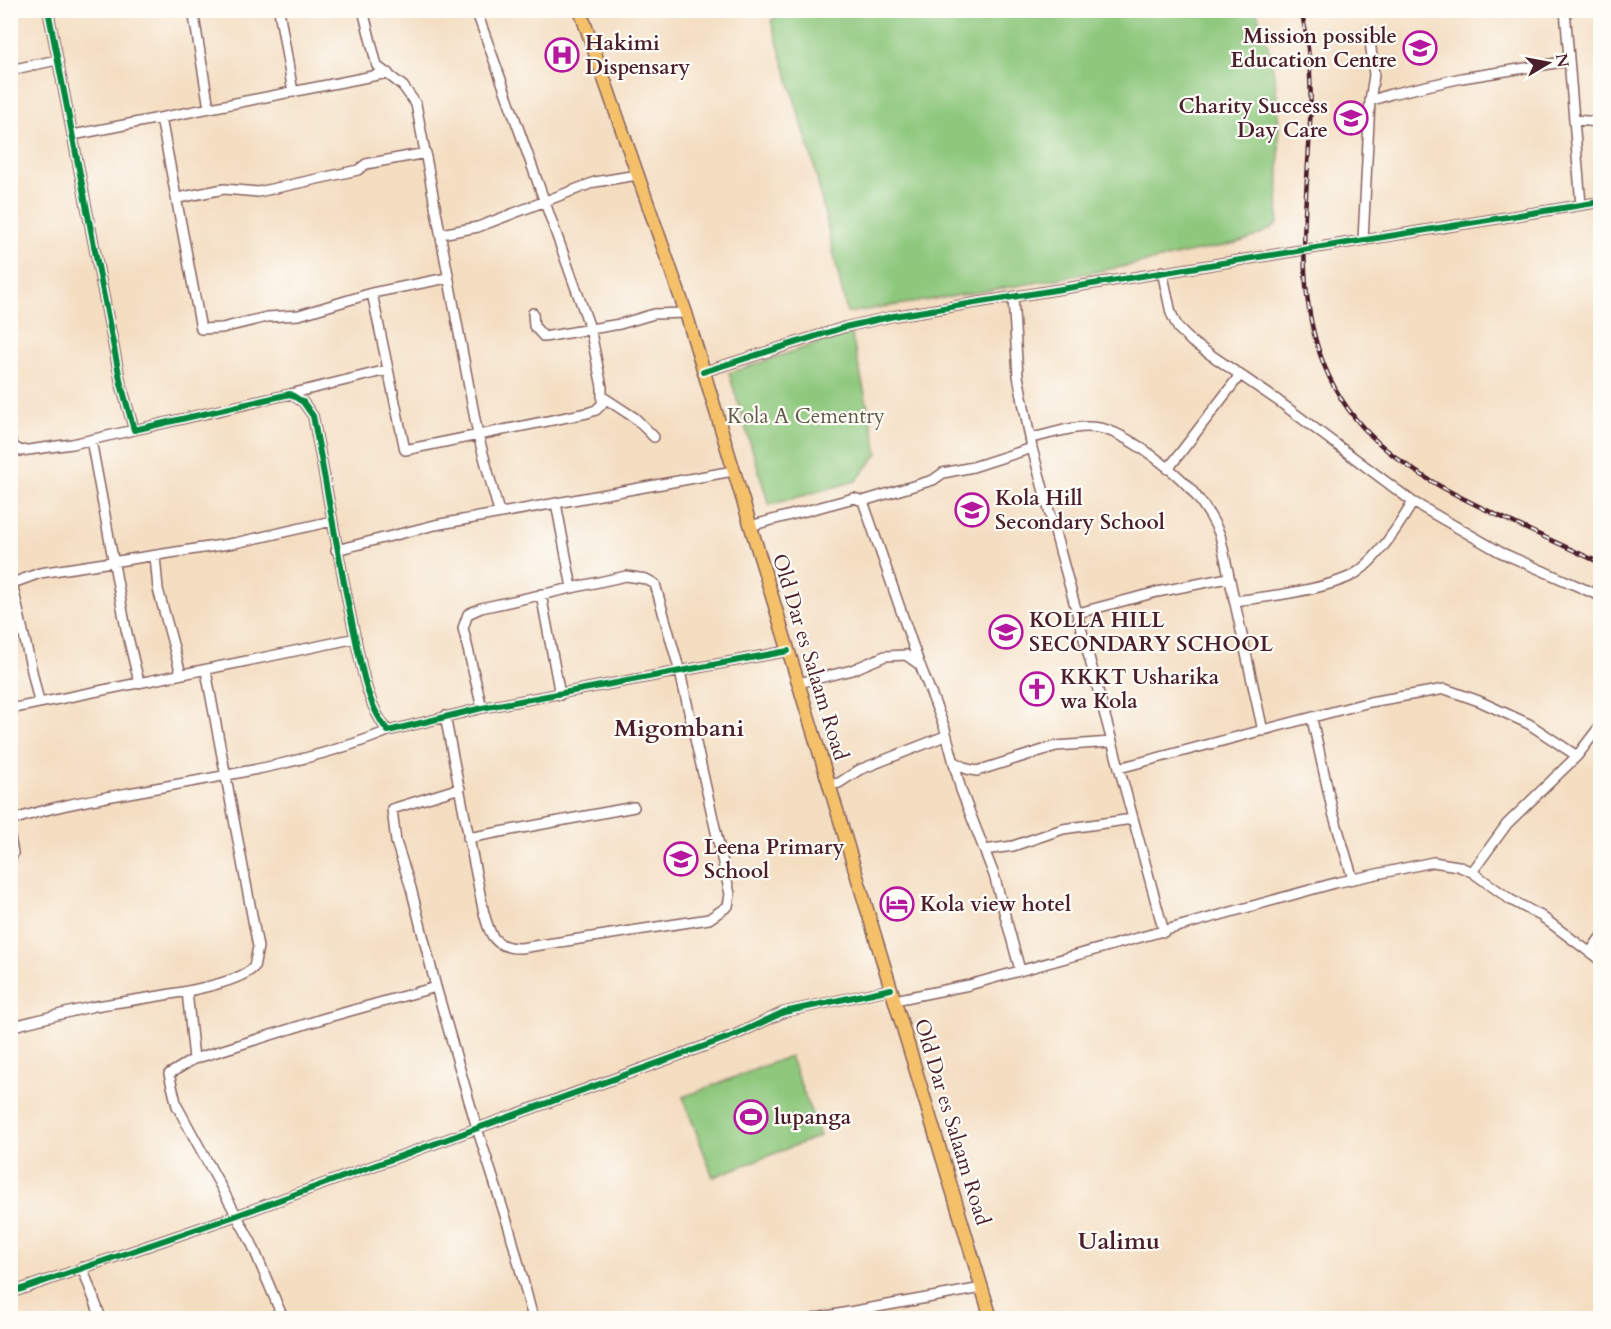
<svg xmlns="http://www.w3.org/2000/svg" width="1611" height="1329" font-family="Cardo,serif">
<rect width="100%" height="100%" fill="#fdfcf7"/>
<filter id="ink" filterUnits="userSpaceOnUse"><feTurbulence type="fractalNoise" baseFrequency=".0167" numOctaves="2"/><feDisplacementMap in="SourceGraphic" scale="12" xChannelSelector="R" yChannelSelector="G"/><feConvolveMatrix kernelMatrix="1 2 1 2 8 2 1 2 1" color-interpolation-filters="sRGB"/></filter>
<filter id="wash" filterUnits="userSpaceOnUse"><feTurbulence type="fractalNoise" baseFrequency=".008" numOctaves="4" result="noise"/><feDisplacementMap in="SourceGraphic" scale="24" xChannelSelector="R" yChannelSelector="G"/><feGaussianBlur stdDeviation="1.35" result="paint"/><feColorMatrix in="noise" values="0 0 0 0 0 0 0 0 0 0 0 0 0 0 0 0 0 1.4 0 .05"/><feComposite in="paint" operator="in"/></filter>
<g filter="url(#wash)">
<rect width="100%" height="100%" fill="#f4dec2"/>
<path fill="#8ec87d" stroke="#6c7454" stroke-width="1.5" d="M783 11H1256C1285 81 1279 148 1278 223 1252 245 1212 247 1179 255 1070 279 958 295 847 313L813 161 771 21Z
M851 332 878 453 856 481 769 505 729 373Z
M790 1056 820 1136 713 1177 683 1097Z"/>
</g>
<g filter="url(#ink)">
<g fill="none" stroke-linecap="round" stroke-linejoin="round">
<g stroke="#866260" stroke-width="12">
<path id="minor" d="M48 10 121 384 134 430 290 394 303 402 313 416C327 487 338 557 353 627 361 661 365 703 388 731L482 708 788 651
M193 10 209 108
M279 10 293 92
M363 10 377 66 403 86 416 104 478 435 499 512
M1565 10 1581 205
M1369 31 1374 75 1370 101
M10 70 57 60
M161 118 201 329 222 328 267 317 299 315 372 293 447 278
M1574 120 1600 122
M73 135 388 73
M178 198 224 189 258 192 358 170 366 164 426 153
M441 234 478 227 595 182 637 175
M1363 240 1370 101 1391 94 1462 78 1569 61
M1162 271 1171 313 1178 328 1192 342 1277 400 1413 502 1500 552 1600 596
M372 293 405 450 587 413 596 410 602 404V387L590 328 476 10
M1013 297 1018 376 1032 448 1164 932
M533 313 534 326 544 337 620 324 654 314 686 313
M703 372 845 327 894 316 1600 202
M290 394 387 370
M603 397 635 418 654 437
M1031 438C1052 434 1076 424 1099 428 1125 432 1176 471 1193 492 1204 505 1213 519 1220 535L1263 731
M10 439 13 446 21 451 72 444 134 430
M91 440 126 629 139 682
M1168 469 1240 375
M863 501 919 663
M556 503 572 588
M750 526 854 498 863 501 933 480 943 473 973 467 1032 448
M336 550 435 525 733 471
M155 556 158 589 181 674
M12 583 39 702
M10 584 40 573 235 543 332 521
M541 594 560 695
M1234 601C1267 597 1322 590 1351 576 1375 564 1400 524 1413 502
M1078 613 1157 592 1228 578
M798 683 852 670 885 656 906 655 920 665 945 729 961 790 994 875 1020 970
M10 709C126 685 241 663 356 638
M445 716 483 909C489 933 493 949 521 948L709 919 728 906 730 894 680 672 655 584 646 579 626 576 481 608 468 614 463 628 482 708
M1312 719 1333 813 1353 879
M955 762 967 769 977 771 1056 746 1111 742
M1119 768 1370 702 1445 689 1479 701 1529 724 1577 756
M829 785 839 783 859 770 945 736
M460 788 392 809 396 842 411 888 436 987 477 1128 510 1231 533 1318
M10 821C52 806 96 799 140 791 222 776 310 763 388 731
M10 837 13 853 10 862
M468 838 634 807
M984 850 1013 846 1063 829 1132 819
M1472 872 1507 824 1577 756 1600 726
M1591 951 1600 938
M187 991 194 1059
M895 1000 969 985 1335 883 1433 862 1458 866 1472 872 1511 900 1541 916 1600 960
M10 1027C37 1020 64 1013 91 1007 125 1000 233 990 254 967L258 947 206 671
M82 1267 101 1318
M10 1293 235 1216 735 1035 784 1012 891 989
M283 1318 251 1242 177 1106 169 1074 194 1059 325 1018 436 987
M816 1318 982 1288"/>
</g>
<g stroke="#866260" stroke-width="15">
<path id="major" d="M580 10 686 313 991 1318"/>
</g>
<use href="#minor" stroke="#fff" stroke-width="9"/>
<use href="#major" stroke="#f4c16b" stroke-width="12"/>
<g stroke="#4a1f2b" stroke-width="4.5">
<path id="rail" d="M1301 10C1318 76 1308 147 1305 214 1293 450 1419 476 1600 563"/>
</g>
<use href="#rail" stroke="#fdfcf7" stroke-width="2" stroke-dasharray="7" stroke-linecap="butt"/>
<g stroke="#fdfcf7" stroke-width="10">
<path id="cycleway" d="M48 10 121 384 134 430 290 394 303 402 313 416C327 487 338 557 353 627 361 661 365 703 388 731L482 708 788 651
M703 372 845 327 894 316 1600 202
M10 1293 235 1216 735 1035 784 1012 891 989"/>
</g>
<use href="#cycleway" stroke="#00873e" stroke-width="6"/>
</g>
</g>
<defs>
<g id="school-ring" transform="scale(1.725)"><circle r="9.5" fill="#fdfcf7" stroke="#b5179e" stroke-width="1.5"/><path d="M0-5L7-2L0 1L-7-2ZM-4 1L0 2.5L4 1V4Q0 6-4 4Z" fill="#b5179e"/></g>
<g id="hospital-ring" transform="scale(1.725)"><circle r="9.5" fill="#fdfcf7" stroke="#b5179e" stroke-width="1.5"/><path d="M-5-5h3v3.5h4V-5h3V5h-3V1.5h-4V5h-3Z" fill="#b5179e"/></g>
<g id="church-ring" transform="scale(1.725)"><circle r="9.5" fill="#fdfcf7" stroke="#b5179e" stroke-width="1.5"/><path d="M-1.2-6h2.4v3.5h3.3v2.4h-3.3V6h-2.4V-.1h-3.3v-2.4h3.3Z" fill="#b5179e"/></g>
<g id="hotel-ring" transform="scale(1.725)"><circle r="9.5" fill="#fdfcf7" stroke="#b5179e" stroke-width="1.5"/><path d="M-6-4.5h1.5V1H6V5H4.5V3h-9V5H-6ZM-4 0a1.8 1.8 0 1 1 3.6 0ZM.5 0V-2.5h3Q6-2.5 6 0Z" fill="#b5179e"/></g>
<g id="stadium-ring" transform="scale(1.725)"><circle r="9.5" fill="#fdfcf7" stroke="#b5179e" stroke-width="1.5"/><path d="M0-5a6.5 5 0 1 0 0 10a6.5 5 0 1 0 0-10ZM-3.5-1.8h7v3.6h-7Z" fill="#b5179e"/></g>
</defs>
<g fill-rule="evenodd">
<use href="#school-ring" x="1420" y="48"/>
<use href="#hospital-ring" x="562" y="55"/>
<use href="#school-ring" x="1351" y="118"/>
<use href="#school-ring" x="972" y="510"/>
<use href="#school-ring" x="1006" y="632"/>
<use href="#church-ring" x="1037" y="689"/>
<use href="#school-ring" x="681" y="859"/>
<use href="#hotel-ring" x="897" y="904"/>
<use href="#stadium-ring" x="751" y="1117"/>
</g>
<g text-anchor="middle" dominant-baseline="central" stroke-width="4.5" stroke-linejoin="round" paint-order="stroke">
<g font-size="21" font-weight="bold" fill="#4a1f2b" stroke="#fdfcf7" text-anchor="start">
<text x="1397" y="36" text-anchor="end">Mission possible<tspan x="1397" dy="24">Education Centre</tspan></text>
<text x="585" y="43">Hakimi<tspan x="585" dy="24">Dispensary</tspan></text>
<text x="1328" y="106" text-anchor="end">Charity Success<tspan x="1328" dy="24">Day Care</tspan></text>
<text x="995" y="498">Kola Hill<tspan x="995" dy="24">Secondary School</tspan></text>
<text x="1029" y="620">KOLLA HILL<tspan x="1029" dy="24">SECONDARY SCHOOL</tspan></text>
<text x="1060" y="677">KKKT Usharika<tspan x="1060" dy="24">wa Kola</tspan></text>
<text x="704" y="847">Leena Primary<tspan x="704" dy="24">School</tspan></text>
<text x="920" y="904">Kola view hotel</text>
<text x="774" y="1117">lupanga</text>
</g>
<g font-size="21" fill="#625a48" stroke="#fdfcf7">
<text x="806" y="416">Kola A Cementry</text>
</g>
<g font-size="21" fill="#4a1f2b" stroke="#fdfcf7">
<text transform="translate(810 657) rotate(73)">Old Dar es Salaam Road</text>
<text transform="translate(952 1122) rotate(73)">Old Dar es Salaam Road</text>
</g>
<g font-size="24" font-weight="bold" fill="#4a1f2b" stroke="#fdfcf7">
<text x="679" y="728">Migombani</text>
<text x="1119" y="1241">Ualimu</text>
</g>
</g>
<rect width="1611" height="1329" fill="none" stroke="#fdfcf7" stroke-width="36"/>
<g transform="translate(1548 63) rotate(80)" stroke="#fdfcf7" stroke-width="4.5" paint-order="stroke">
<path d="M0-4.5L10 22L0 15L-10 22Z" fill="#4a1f2b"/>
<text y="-9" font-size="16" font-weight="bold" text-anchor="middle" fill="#4a1f2b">N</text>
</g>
</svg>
